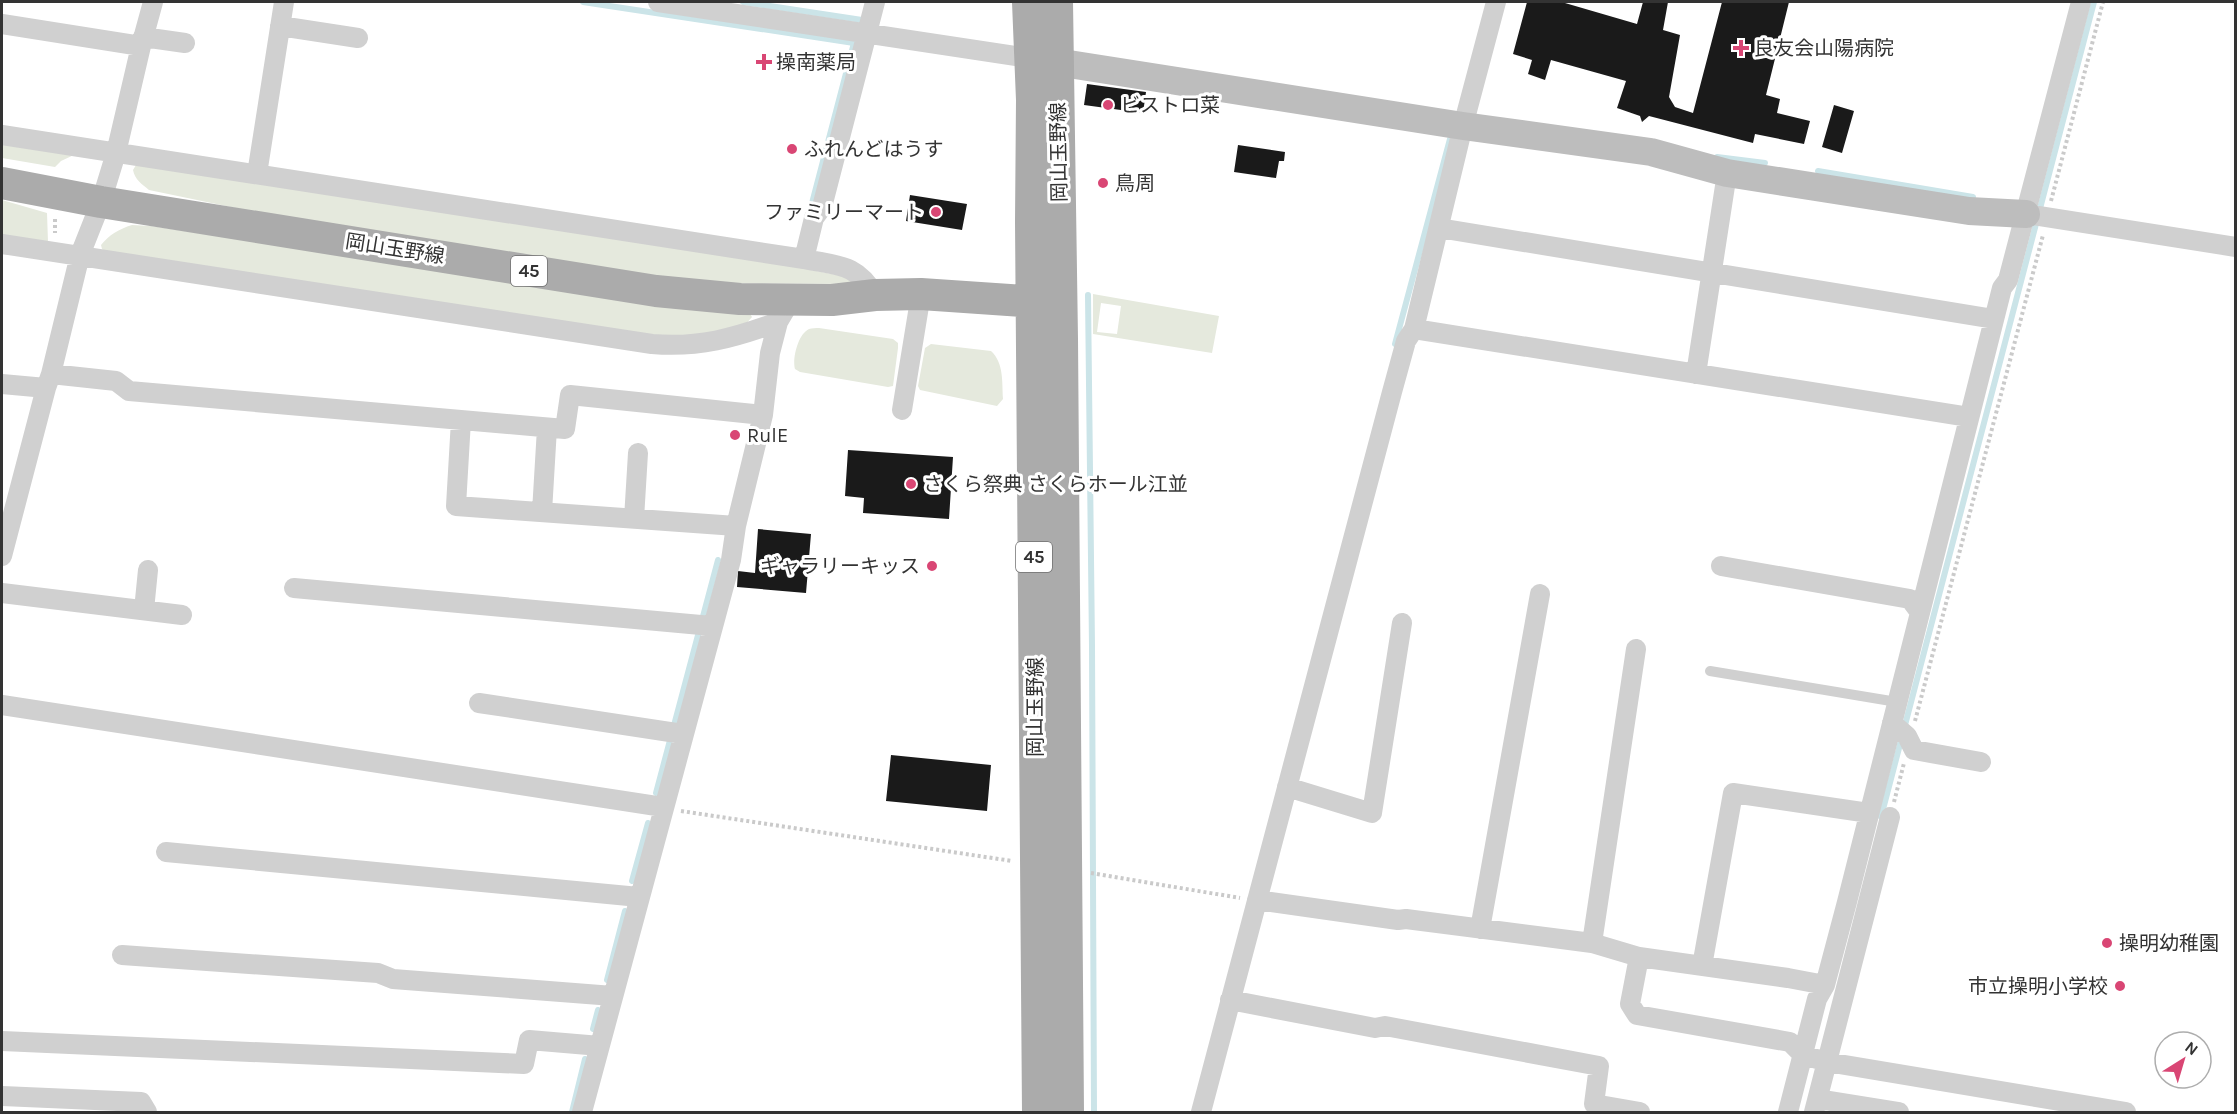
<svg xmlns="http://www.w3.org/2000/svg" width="2237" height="1114" font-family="Karla,'Noto Sans JP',sans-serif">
<rect width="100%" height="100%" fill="#fff"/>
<path fill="#e5e9dd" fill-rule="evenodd" d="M2 142 76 154 61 161 55 167 2 158Z
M136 165 715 251 852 278V284L705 283 312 224 149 190C142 184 135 180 133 170Z
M2 200 47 213 48 242 2 236Z
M132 225 151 226 696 308 750 314 752 317 745 325 687 337H647L105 252 102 249 101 245C109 235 119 229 132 225Z
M1093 294 1219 316 1212 353 1093 334ZM1101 303 1121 306 1117 334 1097 332Z
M819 328 893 339 898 343V348L893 386 888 387 800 372 795 369C792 359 798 334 809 329 812 328 816 328 819 328Z
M931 344 991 351C1004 363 1002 382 1003 399L997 406 920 390 918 386 925 348Z"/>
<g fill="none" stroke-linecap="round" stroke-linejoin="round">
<path stroke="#cbe4e8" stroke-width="6" d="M583 2 854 43
M743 2 862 20
M1717 157 1765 163
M1818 171 1973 197
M811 207 855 39
M1088 295 1092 646 1094 1112
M1395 344 1450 139
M656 793 718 560
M1881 817 2094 2
M632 881 648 823
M607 980 625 911
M593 1029 598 1010
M572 1112 585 1059"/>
</g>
<path fill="#1a1a1a" d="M1527 2H1566L1565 3 1637 24 1643 2H1668L1663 30 1680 35 1669 97 1675 107 1693 113 1722 2H1789L1766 95 1780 99 1777 113 1810 121 1804 144 1755 134 1753 143 1649 116 1642 122 1640 116 1617 108 1626 81 1551 60 1545 80 1528 74 1532 60 1513 54Z
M1087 84 1146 92 1143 113 1084 105Z
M1834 105 1854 111 1842 153 1822 147Z
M1238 145 1285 152 1284 161H1279L1276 178 1234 172Z
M910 195 967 204 962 230 906 221Z
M848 450 953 457 949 519 863 513 864 498 845 496Z
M758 529 811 534 806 593 737 587 738 571 755 573Z
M891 755 991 765 987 811 886 801Z"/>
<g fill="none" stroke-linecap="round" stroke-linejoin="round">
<path stroke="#cacaca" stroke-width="4" stroke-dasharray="3 3" stroke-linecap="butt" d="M2051 201 2103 2
M55 219V233
M1915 721 2043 235
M1894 802 1904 763
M681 811 1012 861
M1091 873 1240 898"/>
<path stroke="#d0d0d0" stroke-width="10" d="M1710 671 1897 702"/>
<path stroke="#d0d0d0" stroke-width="20" d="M658 2 1029 58
M2 24 141 46
M280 26 358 38
M143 37 185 43
M2 135 804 259C838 266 856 263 875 295
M257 174 284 2
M2026 214 2236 247
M1439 228 1994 319
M2 244 652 344C699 348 734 338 778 322
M804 259 814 218 822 207 875 2
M1414 329 1969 417
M51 374 116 381 129 391 565 429 570 395 763 415
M1696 374 1727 173
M2 384 46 388
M902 410 921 294
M461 420 456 506 736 526
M542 512 547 428
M634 519 638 453
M2 556 46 388 51 374 80 255 101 202 116 153 141 46 153 2
M1721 566 1910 599 1919 611
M294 588 712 626
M2 593 182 615
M144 610 148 570
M479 703 683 734
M2 705 663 807
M1892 723 1907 736 1914 750 1981 762
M1287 787 1372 813 1402 623
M166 852 639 897
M1257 900 1398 920 1406 919 1592 943 1639 957 1788 978 1825 985
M1480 929 1540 594
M1592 943 1636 649
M122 955 378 973 393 979 613 996
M1639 957 1630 1004 1637 1015 1790 1042 1803 1055 1827 1062 2126 1112
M1702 966 1733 793 1869 813
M1230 1000 1375 1028 1385 1026 1599 1066 1594 1104 1640 1112
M2 1041 524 1064 529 1040 600 1046
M2 1096 141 1102 147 1112
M1818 1099 1899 1112
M582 1112 731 560 736 526 763 415 770 353 778 322 791 300
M1201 1112 1392 392 1406 341 1414 329 1463 126 1496 2
M1788 1112 1817 999 1825 985 1847 902 2002 288 2008 280 2081 2
M1814 1112 1890 817"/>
<path stroke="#bdbdbd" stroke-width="28" d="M1037 59 1463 126 1651 152 1727 173 1969 211 2026 214"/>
<path stroke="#ababab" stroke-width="32" d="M1028 2 1032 100 1031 222 1038 1112
M1057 2 1062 339 1068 1112
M2 183 101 202 656 291 740 299 832 300 875 295 921 294 1053 303"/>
</g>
<g fill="#d94674" stroke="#fff" stroke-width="2">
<path d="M1738 39h6v6h6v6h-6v6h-6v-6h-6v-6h6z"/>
<path d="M761 53h6v6h6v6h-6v6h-6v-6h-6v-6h6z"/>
<circle cx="1108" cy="105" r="6"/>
<circle cx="792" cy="149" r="6"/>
<circle cx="1103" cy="183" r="6"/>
<circle cx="936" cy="212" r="6"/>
<circle cx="735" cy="435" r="6"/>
<circle cx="911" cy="484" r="6"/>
<circle cx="932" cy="566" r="6"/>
<circle cx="2107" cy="943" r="6"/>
<circle cx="2120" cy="986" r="6"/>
</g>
<g text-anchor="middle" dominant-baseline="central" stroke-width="6" stroke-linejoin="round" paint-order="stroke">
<g fill="#fff" stroke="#707070" stroke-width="1.5">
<rect x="511" y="256" width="36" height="30" rx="4.5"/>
<rect x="1016" y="542" width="36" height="30" rx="4.5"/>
</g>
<g font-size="18" font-weight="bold" fill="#333">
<text x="529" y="271">45</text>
<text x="1034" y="557">45</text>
</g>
<g font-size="20" fill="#333" stroke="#fff" text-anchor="start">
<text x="1754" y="48">良友会山陽病院</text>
<text x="776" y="62">操南薬局</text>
<text x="1120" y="105">ビストロ菜</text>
<text x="804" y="149">ふれんどはうす</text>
<text x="1115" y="183">鳥周</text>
<text x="924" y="212" text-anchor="end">ファミリーマート</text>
<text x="747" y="435">RulE</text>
<text x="923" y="484">さくら祭典 さくらホール江並</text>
<text x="920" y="566" text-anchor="end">ギャラリーキッス</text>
<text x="2119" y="943">操明幼稚園</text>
<text x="2108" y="986" text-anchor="end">市立操明小学校</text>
</g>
<g font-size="20" fill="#333" stroke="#fff">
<text transform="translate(1059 152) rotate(-91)">岡山玉野線</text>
<text transform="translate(395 249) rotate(9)">岡山玉野線</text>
<text transform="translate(1035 707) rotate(-90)">岡山玉野線</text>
</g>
</g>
<rect width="2237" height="1114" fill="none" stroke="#333333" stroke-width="6"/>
<g transform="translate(2183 1060) rotate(37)"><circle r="28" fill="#ffffff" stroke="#adadad" stroke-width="1.5"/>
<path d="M0-4.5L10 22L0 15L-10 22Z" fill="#d94674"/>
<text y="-9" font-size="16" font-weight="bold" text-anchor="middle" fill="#333333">N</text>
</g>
</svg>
